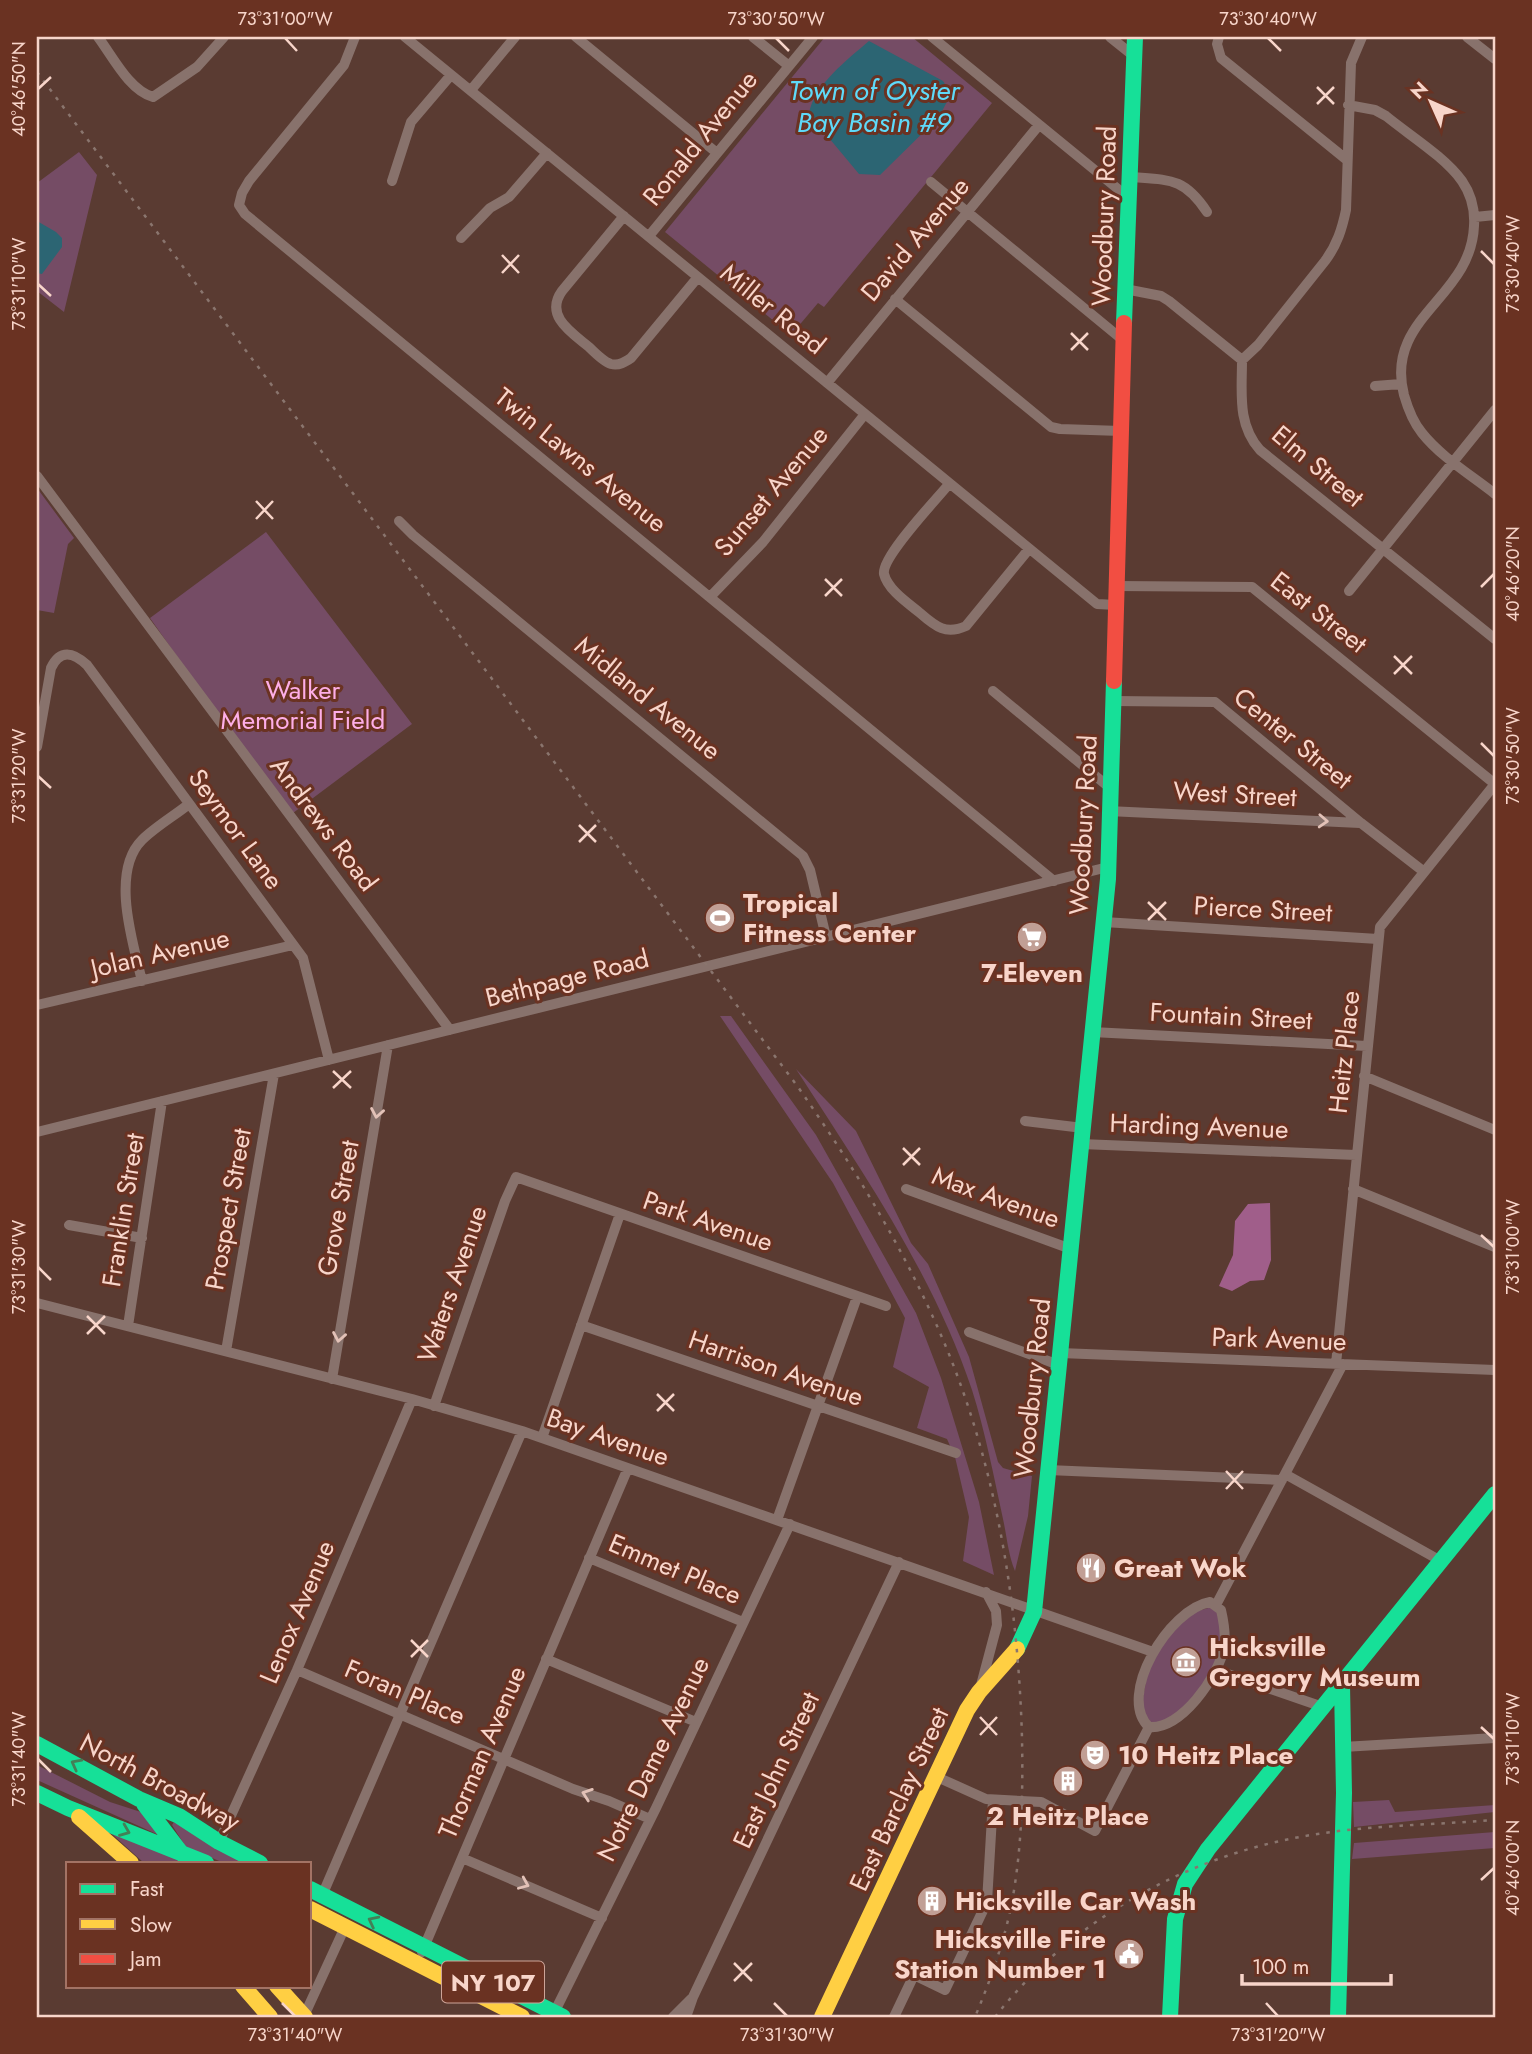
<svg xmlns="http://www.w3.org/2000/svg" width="1532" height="2054" font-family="Jost,sans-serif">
<rect width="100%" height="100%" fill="#5a3b32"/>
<path fill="#754c65" d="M825 37H912L992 103 824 307 818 303 791 335 665 232Z
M79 152 97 175 64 312 37 291V183Z
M37 488 74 538 68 544 54 613 37 610Z
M266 532 412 724 289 816 150 618Z
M720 1016H731L816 1135 916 1313 941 1378 979 1502 994 1575 963 1561 969 1517 955 1457 947 1439 917 1428 929 1387 893 1367 905 1318 833 1183Z
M796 1069 856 1131 911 1243 928 1264 969 1357 998 1462 1003 1468 1032 1476 1028 1516 1015 1571C1008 1554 1007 1537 1003 1519 994 1477 985 1431 972 1390 933 1273 862 1172 796 1069Z
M1215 1606 1223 1635 1215 1670 1185 1708 1155 1726 1144 1716 1142 1703 1150 1660 1184 1615Z
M37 1765 110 1802 144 1813 161 1836 37 1780Z
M1389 1800 1395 1812 1495 1805V1812L1354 1827 1353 1802Z
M174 1822 250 1863H224L186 1847 172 1825Z
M1495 1832V1848L1352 1859 1354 1843Z
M112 1834 178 1856 182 1863H144Z"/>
<path fill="#a05e8a" d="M1270 1203 1271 1260 1264 1280 1250 1281 1232 1291 1219 1286 1233 1255 1235 1221 1248 1204Z"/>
<path fill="#2c6573" d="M869 41 943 81 951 94 939 117 880 175 859 174 809 114C813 86 848 59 869 41Z
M37 221 56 232 62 238V247L42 274 37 273Z"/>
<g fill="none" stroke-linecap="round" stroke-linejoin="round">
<path stroke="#88726c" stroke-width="10" d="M98 37C113 57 129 90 153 97L197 67 224 37
M355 37 344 65 249 181 242 193 239 205 245 214 1054 881
M405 37 1097 604 1116 605
M576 37 717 153
M753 37 789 66
M932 37 1129 198
M1110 37 1135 57
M1219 37 1217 44 1221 58 1347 160
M1467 37 1495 59
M471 90 515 37
M1348 105 1375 110 1386 116C1409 135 1445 157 1462 181 1471 194 1475 210 1474 226 1471 299 1384 317 1404 395 1408 409 1413 422 1422 433 1441 457 1471 475 1495 494
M1130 177C1169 180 1184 177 1207 212
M392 181 411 122 451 75
M931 182 1124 341
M624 216 562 291C544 316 572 333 589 347 595 353 604 362 611 364 619 366 625 362 631 358L698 277
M1475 217 1495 215
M649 236 813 37
M461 238 490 208 509 197 547 153
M1125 289 1161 296 1169 301 1242 360
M895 299 1051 427 1060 429 1121 431
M1242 360C1242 393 1237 424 1260 450L1495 639
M1242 360 1258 345 1325 261C1337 245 1342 229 1346 210L1351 63 1362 37
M827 383 1039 125
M1375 386 1401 384
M37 476 450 1030
M949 484C937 499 881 557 884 574 888 590 908 603 920 613 936 627 946 635 966 626L1029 549
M399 521 413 535 803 856 810 870 826 937
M1116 586 1252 587 1495 784 1380 927 1336 1364
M1349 591 1495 410
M711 596 763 542 865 414
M993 691 1110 788
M1113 701 1215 702 1361 823 1423 871
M37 747 51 668C60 649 73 652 87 665L303 958 329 1060
M1108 811 1360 823
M1104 922 1378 939
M142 981C133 943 110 872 142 840 155 827 174 816 189 804
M37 1005 293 945
M1092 1032 1367 1046
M1364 1076 1495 1130
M1025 1121 1083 1128
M37 1132 1108 867
M1081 1144 1356 1155
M906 1189 1071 1249
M1353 1189 1495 1247
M69 1225 142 1238
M37 1303 412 1399 522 1431 1153 1652
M581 1325 956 1453
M128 1326 162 1101
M969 1332 1059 1365
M226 1351 274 1074
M1060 1353 1495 1370
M332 1379 388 1045
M434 1406 505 1201 516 1177 886 1306
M542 1438 620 1214
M1048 1470 1282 1480
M1285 1474 1441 1561
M777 1520 857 1297
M589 1558 743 1622
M1210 1602 1221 1610C1224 1623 1226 1635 1224 1648 1218 1677 1181 1730 1149 1727 1116 1696 1169 1609 1210 1602Z
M1216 1605 1343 1364
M546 1659 696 1722
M297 1670 573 1789 609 1801 650 1819
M1216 1670 1323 1707
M980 1689 997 1625 996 1611 986 1592
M1343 1747 1495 1738
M937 1777 986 1799 1041 1802 1095 1831 1149 1727
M219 1842 297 1670 412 1399
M462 1858 602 1918
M321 1898 522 1431
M422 1952 628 1468
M554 2013 656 1808 790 1524
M304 2016 345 1927
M673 2017 691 1999
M686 2017 693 1997 899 1562
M894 2017 914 1975 945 1990 987 1902 993 1800"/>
<path stroke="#16e098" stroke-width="16" d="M1124 323 1135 37
M1017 1649 1034 1612 1108 879 1114 681
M37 1744 139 1799 179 1816 219 1842 260 1863
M37 1793 68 1808 206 1863
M144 1804 182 1854
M310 1889 563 2017
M1170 2017 1175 1919 1185 1884 1208 1849 1495 1494
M1338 2017 1344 1793 1342 1685"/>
<path stroke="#ffcf43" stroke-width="16" d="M79 1817 131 1863
M310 1909 522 2017
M243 1986 270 2017
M277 1986 305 2017
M822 2017 967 1710 979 1692 1017 1649"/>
<path stroke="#f24e42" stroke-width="16" d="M1114 681 1124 323"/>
<path stroke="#8a756e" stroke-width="2.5" stroke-dasharray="3.5 7" stroke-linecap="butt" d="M37 72 798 1087C849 1160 895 1234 932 1315 993 1446 1018 1594 1022 1738 1023 1794 1022 1851 1011 1907 1003 1945 990 1981 975 2017
M995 2017C1070 1921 1185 1857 1305 1836 1367 1825 1432 1825 1495 1820"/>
</g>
<defs><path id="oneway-chevron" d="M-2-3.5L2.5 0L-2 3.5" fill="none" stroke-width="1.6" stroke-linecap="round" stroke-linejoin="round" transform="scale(1.75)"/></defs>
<g stroke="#e2c1b7">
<use href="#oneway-chevron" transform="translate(1323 821) rotate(3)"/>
<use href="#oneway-chevron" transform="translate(377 1113) rotate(100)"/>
<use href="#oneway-chevron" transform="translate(339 1337) rotate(100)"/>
<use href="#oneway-chevron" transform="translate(587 1794) rotate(-161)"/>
<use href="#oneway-chevron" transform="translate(524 1884) rotate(23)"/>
</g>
<g stroke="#448057">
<use href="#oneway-chevron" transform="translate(76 1764) rotate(-152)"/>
<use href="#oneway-chevron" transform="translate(125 1831) rotate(22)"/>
<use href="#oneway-chevron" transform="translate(373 1921) rotate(-153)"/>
</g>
<path fill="none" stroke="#f8d5ca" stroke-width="2.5" d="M285 38 297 51M776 38 789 51M1268 38 1281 51M1317 87 1334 104M38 89 51 77M1317 104 1334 87M1481 251 1494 264M502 255 519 273M502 273 519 255M38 284 51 296M1071 333 1088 350M1071 350 1088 333M256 501 273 519M256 519 273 501M825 579 842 596M1481 587 1494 574M825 596 842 579M1394 656 1412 674M1394 674 1412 656M1481 743 1494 756M38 776 51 788M579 825 596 842M579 842 596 825M1148 902 1166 920M1148 920 1166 902M333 1071 351 1088M333 1088 351 1071M903 1148 920 1165M903 1165 920 1148M1481 1235 1494 1247M38 1267 51 1280M87 1316 105 1334M87 1334 105 1316M657 1394 674 1411M657 1411 674 1394M1226 1471 1243 1489M1226 1489 1243 1471M411 1640 428 1657M411 1657 428 1640M980 1717 997 1735M1481 1727 1494 1739M980 1735 997 1717M38 1759 51 1772M1481 1880 1494 1868M734 1963 752 1981M734 1981 752 1963M282 2003 295 2016M774 2003 787 2016M1266 2003 1278 2016"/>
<defs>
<g id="stadium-disc" transform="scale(1.575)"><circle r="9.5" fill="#c19f95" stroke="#6a3222"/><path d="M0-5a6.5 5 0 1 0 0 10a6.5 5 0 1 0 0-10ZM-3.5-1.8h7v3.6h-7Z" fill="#fff"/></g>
<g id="supermarket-disc" transform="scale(1.575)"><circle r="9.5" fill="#c19f95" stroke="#6a3222"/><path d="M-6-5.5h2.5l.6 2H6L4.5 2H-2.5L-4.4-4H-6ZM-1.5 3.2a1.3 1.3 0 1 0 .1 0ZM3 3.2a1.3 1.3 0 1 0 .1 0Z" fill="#fff"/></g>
<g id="restaurant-disc" transform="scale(1.575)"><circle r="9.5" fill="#c19f95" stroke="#6a3222"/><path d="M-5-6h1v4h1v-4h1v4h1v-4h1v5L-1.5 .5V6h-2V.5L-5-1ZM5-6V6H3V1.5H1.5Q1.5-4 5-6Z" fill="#fff"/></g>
<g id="museum-disc" transform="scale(1.575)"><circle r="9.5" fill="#c19f95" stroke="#6a3222"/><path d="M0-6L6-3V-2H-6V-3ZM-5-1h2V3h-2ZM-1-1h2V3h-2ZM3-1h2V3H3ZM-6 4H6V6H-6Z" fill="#fff"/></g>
<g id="theatre-disc" transform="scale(1.575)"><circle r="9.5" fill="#c19f95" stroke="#6a3222"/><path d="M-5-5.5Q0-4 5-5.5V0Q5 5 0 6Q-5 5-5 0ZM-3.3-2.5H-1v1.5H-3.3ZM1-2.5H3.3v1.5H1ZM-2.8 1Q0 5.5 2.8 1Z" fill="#fff"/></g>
<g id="building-disc" transform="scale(1.575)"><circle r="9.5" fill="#c19f95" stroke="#6a3222"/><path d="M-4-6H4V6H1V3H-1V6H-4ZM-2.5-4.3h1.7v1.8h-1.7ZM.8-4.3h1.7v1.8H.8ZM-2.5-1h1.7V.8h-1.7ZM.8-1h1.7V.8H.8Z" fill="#fff"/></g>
<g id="civic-disc" transform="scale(1.575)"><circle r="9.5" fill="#c19f95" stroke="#6a3222"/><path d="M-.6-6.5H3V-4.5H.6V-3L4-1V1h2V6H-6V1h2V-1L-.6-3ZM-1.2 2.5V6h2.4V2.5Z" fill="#fff"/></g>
</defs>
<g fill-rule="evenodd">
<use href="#stadium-disc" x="720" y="918"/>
<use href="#supermarket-disc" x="1032" y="937"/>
<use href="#restaurant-disc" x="1091" y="1568"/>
<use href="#museum-disc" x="1186" y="1662"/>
<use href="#theatre-disc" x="1095" y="1755"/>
<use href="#building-disc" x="1068" y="1781"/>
<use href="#building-disc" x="932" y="1901"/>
<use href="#civic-disc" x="1129" y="1954"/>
</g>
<g text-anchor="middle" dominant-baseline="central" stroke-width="6" stroke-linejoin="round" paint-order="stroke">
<rect fill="#6a3222" stroke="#cda498" stroke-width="2" x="442" y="1961.5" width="102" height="41" rx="5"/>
<g font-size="24" font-weight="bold" fill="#f8d5ca">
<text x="493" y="1982">NY 107</text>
</g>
<g font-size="26" fill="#f8d5ca" stroke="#6a3222">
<text transform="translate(700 138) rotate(-51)">Ronald Avenue</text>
<text transform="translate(1104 216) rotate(-88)">Woodbury Road</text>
<text transform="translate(915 239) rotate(-50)">David Avenue</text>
<text transform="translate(773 309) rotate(39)">Miller Road</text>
<text transform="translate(581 460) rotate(39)">Twin Lawns Avenue</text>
<text transform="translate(1318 466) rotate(40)">Elm Street</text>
<text transform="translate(771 491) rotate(-50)">Sunset Avenue</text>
<text transform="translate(1319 612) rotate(38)">East Street</text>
<text transform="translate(648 698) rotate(39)">Midland Avenue</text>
<text transform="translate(1293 738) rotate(39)">Center Street</text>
<text transform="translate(1235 794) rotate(3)">West Street</text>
<text transform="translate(324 824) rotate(53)">Andrews Road</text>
<text transform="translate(1083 825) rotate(-87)">Woodbury Road</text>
<text transform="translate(236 829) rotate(54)">Seymor Lane</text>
<text transform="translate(1263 909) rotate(3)">Pierce Street</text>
<text transform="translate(160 953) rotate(-13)">Jolan Avenue</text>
<text transform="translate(567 978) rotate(-14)">Bethpage Road</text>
<text transform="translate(1231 1016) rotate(3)">Fountain Street</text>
<text transform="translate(1344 1052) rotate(-84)">Heitz Place</text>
<text transform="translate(1199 1126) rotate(2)">Harding Avenue</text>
<text transform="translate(996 1197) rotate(20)">Max Avenue</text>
<text transform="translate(338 1208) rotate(-80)">Grove Street</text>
<text transform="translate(228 1209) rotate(-80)">Prospect Street</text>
<text transform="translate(123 1210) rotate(-81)">Franklin Street</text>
<text transform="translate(708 1221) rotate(19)">Park Avenue</text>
<text transform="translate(452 1284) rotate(-71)">Waters Avenue</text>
<text transform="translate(1279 1339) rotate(2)">Park Avenue</text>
<text transform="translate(776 1368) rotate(19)">Harrison Avenue</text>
<text transform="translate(1032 1388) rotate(-84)">Woodbury Road</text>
<text transform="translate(608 1437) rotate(19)">Bay Avenue</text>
<text transform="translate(675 1569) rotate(23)">Emmet Place</text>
<text transform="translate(297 1612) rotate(-67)">Lenox Avenue</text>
<text transform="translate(405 1692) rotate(23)">Foran Place</text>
<text transform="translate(482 1752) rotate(-67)">Thorman Avenue</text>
<text transform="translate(653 1759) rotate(-64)">Notre Dame Avenue</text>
<text transform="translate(776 1770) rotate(-65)">East John Street</text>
<text transform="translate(160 1782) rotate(28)">North Broadway</text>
<text transform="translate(899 1799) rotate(-65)">East Barclay Street</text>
</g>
<g font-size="26" fill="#fdaee7" stroke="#6a3222">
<text x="303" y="690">Walker<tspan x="303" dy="30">Memorial Field</tspan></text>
</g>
<g font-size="26" font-weight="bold" fill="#f8d5ca" stroke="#6a3222" text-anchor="start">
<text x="743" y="903">Tropical<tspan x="743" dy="30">Fitness Center</tspan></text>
<text x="1032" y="973" text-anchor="middle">7-Eleven</text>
<text x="1114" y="1568">Great Wok</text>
<text x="1209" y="1647">Hicksville<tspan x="1209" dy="30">Gregory Museum</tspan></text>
<text x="1118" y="1755">10 Heitz Place</text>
<text x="1068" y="1816" text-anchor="middle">2 Heitz Place</text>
<text x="955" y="1901">Hicksville Car Wash</text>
<text x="1106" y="1939" text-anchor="end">Hicksville Fire<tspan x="1106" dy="30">Station Number 1</tspan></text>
</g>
<g font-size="28" font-style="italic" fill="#5edaf9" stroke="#6a3222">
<text x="874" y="90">Town of Oyster<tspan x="874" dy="32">Bay Basin #9</tspan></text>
</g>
</g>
<rect width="1532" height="2054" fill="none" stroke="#6a3222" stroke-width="77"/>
<rect x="66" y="1862" width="245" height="126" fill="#6a3222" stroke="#a37365" stroke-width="2"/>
<rect x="80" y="1884" width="35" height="10" fill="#16e098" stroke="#a37365" stroke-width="2"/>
<text x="130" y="1896" font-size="21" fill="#f8d5ca">Fast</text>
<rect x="80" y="1919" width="35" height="10" fill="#ffcf43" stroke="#a37365" stroke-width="2"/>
<text x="130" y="1932" font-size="21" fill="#f8d5ca">Slow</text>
<rect x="80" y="1954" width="35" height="10" fill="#f24e42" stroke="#a37365" stroke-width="2"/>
<text x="130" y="1966" font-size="21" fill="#f8d5ca">Jam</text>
<g transform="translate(1431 102) rotate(315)" stroke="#6a3222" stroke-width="5" paint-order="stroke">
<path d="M0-5L12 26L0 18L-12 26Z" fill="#f8d5ca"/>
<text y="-10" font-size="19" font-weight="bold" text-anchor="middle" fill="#f8d5ca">N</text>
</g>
<path d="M1242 1974v10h149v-10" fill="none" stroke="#f8d5ca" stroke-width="3.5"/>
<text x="1252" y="1974" font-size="21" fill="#f8d5ca" stroke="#6a3222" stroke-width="5" paint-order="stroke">100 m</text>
<rect x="38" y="38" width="1456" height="1978" fill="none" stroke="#f8d5ca" stroke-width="2.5"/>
<g font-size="18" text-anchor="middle" fill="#f8d5ca">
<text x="285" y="25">73°31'00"W</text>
<text x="776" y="25">73°30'50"W</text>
<text x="1268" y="25">73°30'40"W</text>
<text transform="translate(19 89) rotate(-90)" y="6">40°46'50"N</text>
<text transform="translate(1513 264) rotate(-90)" y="6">73°30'40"W</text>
<text transform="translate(19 284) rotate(-90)" y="6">73°31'10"W</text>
<text transform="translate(1513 574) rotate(-90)" y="6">40°46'20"N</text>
<text transform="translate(1513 756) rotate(-90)" y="6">73°30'50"W</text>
<text transform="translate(19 776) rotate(-90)" y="6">73°31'20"W</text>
<text transform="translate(1513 1247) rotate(-90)" y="6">73°31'00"W</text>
<text transform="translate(19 1267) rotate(-90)" y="6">73°31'30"W</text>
<text transform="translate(1513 1739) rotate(-90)" y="6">73°31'10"W</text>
<text transform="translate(19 1759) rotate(-90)" y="6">73°31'40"W</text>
<text transform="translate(1513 1868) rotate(-90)" y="6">40°46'00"N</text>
<text x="295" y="2041">73°31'40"W</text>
<text x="787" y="2041">73°31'30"W</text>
<text x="1278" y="2041">73°31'20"W</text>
</g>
</svg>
